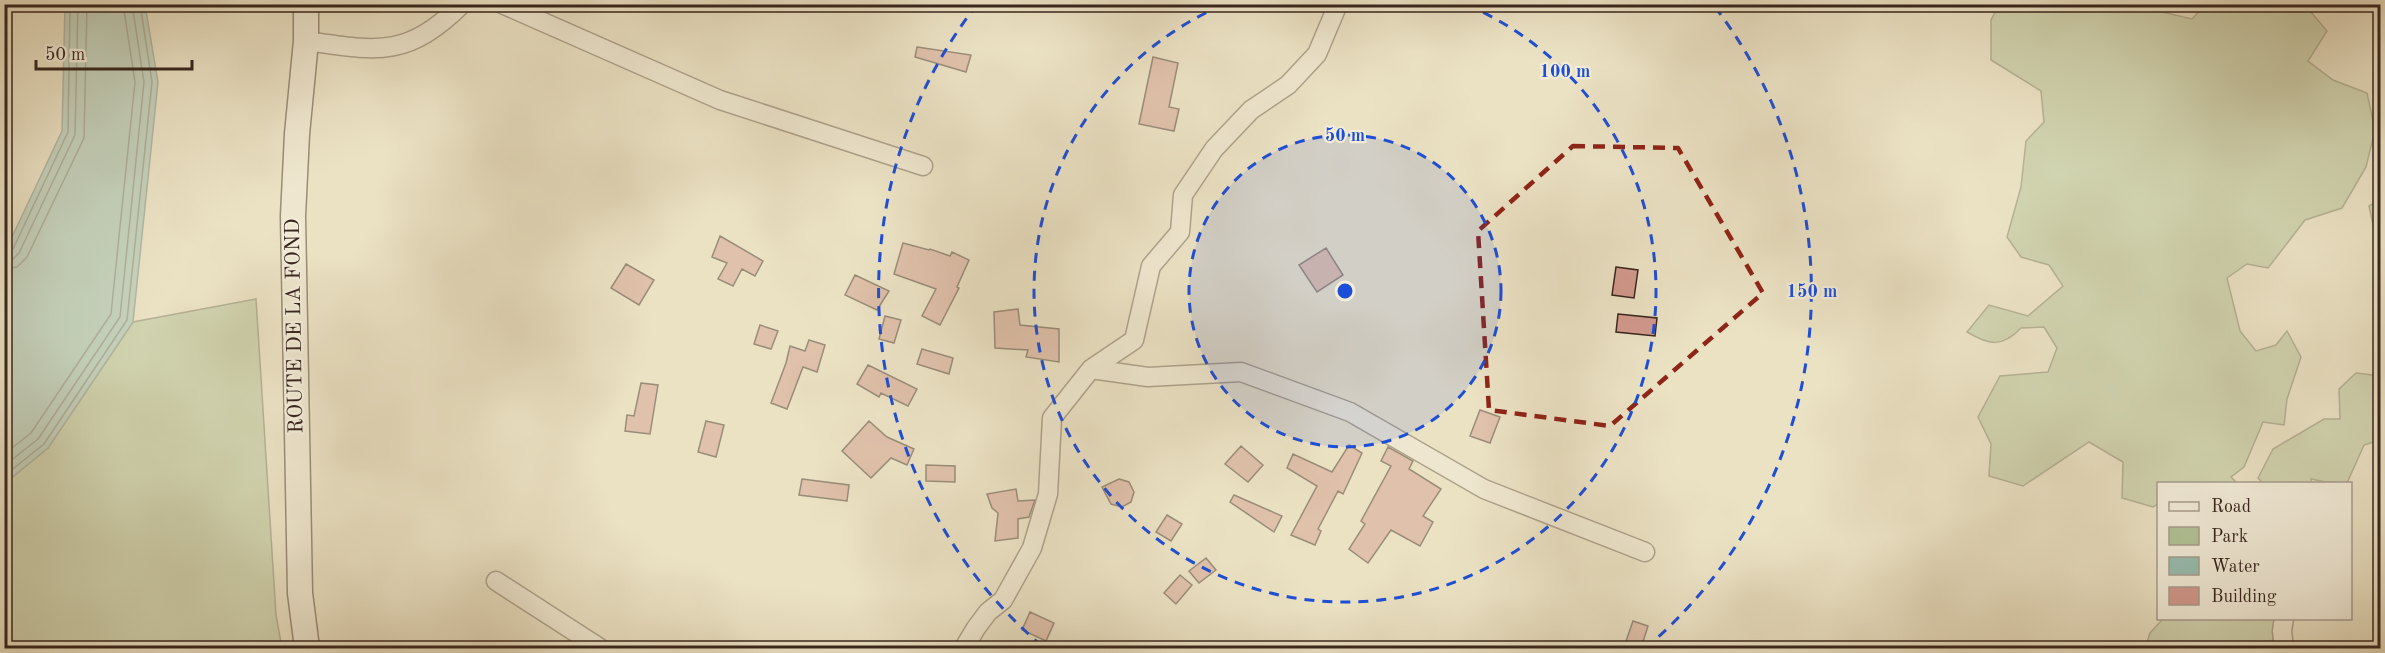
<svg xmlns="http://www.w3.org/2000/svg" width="2385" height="653" font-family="'Old Standard TT',serif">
<rect width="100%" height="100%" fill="#ebe2c4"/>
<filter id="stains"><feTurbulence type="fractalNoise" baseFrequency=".00333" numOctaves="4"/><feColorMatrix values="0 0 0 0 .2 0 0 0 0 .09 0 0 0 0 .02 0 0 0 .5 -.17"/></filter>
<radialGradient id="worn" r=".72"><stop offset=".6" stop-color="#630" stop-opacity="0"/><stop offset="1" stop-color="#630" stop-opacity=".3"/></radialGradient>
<path fill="#b2c498" stroke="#75755b" stroke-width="1.5" d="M1999 5H2139L2145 8 2192 19 2205 5H2305L2327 31 2308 61 2333 80 2367 93 2375 130 2366 167 2342 208 2305 220 2268 268 2247 264 2227 278 2240 331 2256 351 2276 345 2287 331 2301 357 2287 399 2284 425 2263 422 2244 467 2231 477 2237 483 2158 484V504L2153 507 2122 498 2123 462 2089 442 2023 486 1989 476 1991 444 1978 417 2000 376 2048 372 2057 348 2044 327 2021 328C2002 348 1989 345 1967 332L1989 305 2028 316 2063 286 2049 265 2021 257 2007 237 2021 187 2026 141 2044 122 2041 91 1991 60V20Z
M2380 199V256L2369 206Z
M256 299 276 615 282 648H5V483L48 448 133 322Z
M2356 373 2380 376V440L2364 445 2347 483H2331L2311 479 2312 483H2263L2258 478 2273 449 2324 419H2340L2339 389Z
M2163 619H2275L2272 648H2145L2150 633Z"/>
<path fill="#98beb2" stroke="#728177" stroke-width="1.5" d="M65 5H145L158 82 133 322 48 448 5 483V252L62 131Z"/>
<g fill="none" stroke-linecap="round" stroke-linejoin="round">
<path stroke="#687268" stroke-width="1.5" d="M4 253 13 249 68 132 70 4
M4 260 13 259 19 253 75 135 78 4
M4 269 17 267 27 257 84 138 87 4
M4 454 31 433 111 314 135 82 123 4
M4 466 38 439 120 317 144 82 132 4
M4 476 44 444 127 320 152 82 140 4"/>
</g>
<path fill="#d2998d" stroke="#38261e" stroke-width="1.5" d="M917 47 971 55 966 72 915 57Z
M1153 57 1178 63 1169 107 1179 109 1174 131 1139 124Z
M720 236 763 261 755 276 742 269 733 286 718 279 727 263 712 257Z
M903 243 929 250 930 249 950 256 952 252 969 260 957 287 959 288 940 325 922 316 936 289 894 274Z
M1326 248 1343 275 1317 292 1299 265Z
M626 264 654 280 639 305 611 288Z
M1616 267 1638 270 1634 298 1612 295Z
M855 275 889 291 877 310 845 295Z
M1018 309 1020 325 1059 329V362L1026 357 1028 350 995 348 994 312Z
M1618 314 1657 318 1655 336 1616 332Z
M885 316 901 320 894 343 879 339Z
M760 325 778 331 771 349 754 344Z
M809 340 825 345 817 372 803 367 787 409 771 403 786 363 790 346 805 351Z
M922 349 953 358 949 374 917 364Z
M868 365 917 389 908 406 881 393 879 397 857 384Z
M641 383 658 385 650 434 625 431 627 415 634 416Z
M1480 410 1500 417 1490 443 1470 436Z
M706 421 724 425 716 457 698 452Z
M869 421 887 437 914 449 907 465 891 458 871 478 842 451Z
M1349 445 1362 453 1343 494 1338 491 1318 529 1321 531 1315 545 1291 535 1317 486 1287 468 1293 454 1332 472Z
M1241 446 1263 465 1248 482 1225 464Z
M1388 447 1413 461 1409 469 1441 489 1423 516 1433 522 1420 546 1391 530 1368 563 1349 549 1365 524 1361 521 1391 466 1381 461Z
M926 465 955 466V482L926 481Z
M802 479 849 485 847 501 799 495Z
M1119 479 1129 482 1134 492 1131 502 1122 507 1111 504 1102 487Z
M1016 489 1018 501 1035 500 1029 517 1018 519V538L995 541 998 513 992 508 987 494Z
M1234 495 1282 516 1274 532 1230 502Z
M1167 515 1182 524 1171 541 1156 532Z
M1206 558 1216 570 1199 583 1189 571Z
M1180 575 1192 585 1176 604 1164 593Z
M1030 612 1054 623 1046 641 1022 630Z
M1633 621 1648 626 1641 648 1625 644Z"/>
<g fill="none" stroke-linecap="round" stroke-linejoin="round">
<g stroke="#655548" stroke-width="21">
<path id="street" d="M502 4 720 100 923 166
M306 41C377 51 406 59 462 4
M1091 369 1134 340 1151 266 1180 232 1183 195 1214 149 1251 110 1288 85 1317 54 1338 4
M496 581 600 648
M964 648 976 628 988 612 1003 600 1032 548 1048 494 1052 418 1091 369 1148 377 1241 372 1350 412 1484 489 1645 552
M2284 648 2282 631 2284 618"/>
</g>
<g stroke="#38261e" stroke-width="27">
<path id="secondary" d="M306 4V41L297 134 293 216 300 593 307 648"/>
</g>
<use href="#street" stroke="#f2ecd9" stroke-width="18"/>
<use href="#secondary" stroke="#f2ecd9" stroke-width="24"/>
</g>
<path d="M0 0H2385V653H0ZM1573 146 1678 148 1763 293 1610 426 1489 410 1478 231Z" fill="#ebe2c4" fill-opacity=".55" fill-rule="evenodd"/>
<path fill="none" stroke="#8f2418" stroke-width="4.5" stroke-dasharray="12 8" stroke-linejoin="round" d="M1573 146 1678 148 1763 293 1610 426 1489 410 1478 231Z"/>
<circle cx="1345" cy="291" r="156" fill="#1d4ed8" fill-opacity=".12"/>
<g fill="none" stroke="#1d4ed8" stroke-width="3" stroke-dasharray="10 8">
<circle cx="1345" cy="291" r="156"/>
<path d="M1467 5A311 311 0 1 1 1223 5"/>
<path d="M1042 646A467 467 0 0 1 975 7M1715 7A467 467 0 0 1 1648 646"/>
</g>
<g text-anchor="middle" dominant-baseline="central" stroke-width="4.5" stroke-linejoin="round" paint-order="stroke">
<g font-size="21" fill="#38261e" stroke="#f2ecd9">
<text transform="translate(295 326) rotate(-91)">ROUTE DE LA FOND</text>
</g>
</g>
<circle cx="1345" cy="291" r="9" fill="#1d4ed8" stroke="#f2ecd9" stroke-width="3"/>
<g font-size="18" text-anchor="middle" font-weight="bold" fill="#1d4ed8" stroke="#f2ecd9" stroke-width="4.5" stroke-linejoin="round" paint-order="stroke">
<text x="1565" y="77">100 m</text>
<text x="1345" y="141">50 m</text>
<text x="1812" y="297">150 m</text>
</g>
<rect width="2385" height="653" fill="none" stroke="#ebe2c4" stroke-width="24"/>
<rect x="6" y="6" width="2373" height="641" fill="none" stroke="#38261e" stroke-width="3"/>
<rect x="12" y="12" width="2361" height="629" fill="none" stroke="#38261e" stroke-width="1.5"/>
<rect x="2157" y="482" width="195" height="138" fill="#f2ecd9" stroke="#a89d8e" stroke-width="1.5"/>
<rect x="2169" y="502" width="30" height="9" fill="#f2ecd9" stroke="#a89d8e" stroke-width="1.5"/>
<text x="2211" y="512" font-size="18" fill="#38261e">Road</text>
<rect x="2169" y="527" width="30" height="18" fill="#b2c498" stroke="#a89d8e" stroke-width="1.5"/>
<text x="2211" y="542" font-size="18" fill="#38261e">Park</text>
<rect x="2169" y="557" width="30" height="18" fill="#98beb2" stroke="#a89d8e" stroke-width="1.5"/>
<text x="2211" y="572" font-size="18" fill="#38261e">Water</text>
<rect x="2169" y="587" width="30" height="18" fill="#d2998d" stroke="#a89d8e" stroke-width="1.5"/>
<text x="2211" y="602" font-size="18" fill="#38261e">Building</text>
<path d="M36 60v9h156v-9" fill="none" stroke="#38261e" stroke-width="3"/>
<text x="45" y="60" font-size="18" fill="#38261e" stroke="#f2ecd9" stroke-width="4.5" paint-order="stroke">50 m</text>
<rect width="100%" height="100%" filter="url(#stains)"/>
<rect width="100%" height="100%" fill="url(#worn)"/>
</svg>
